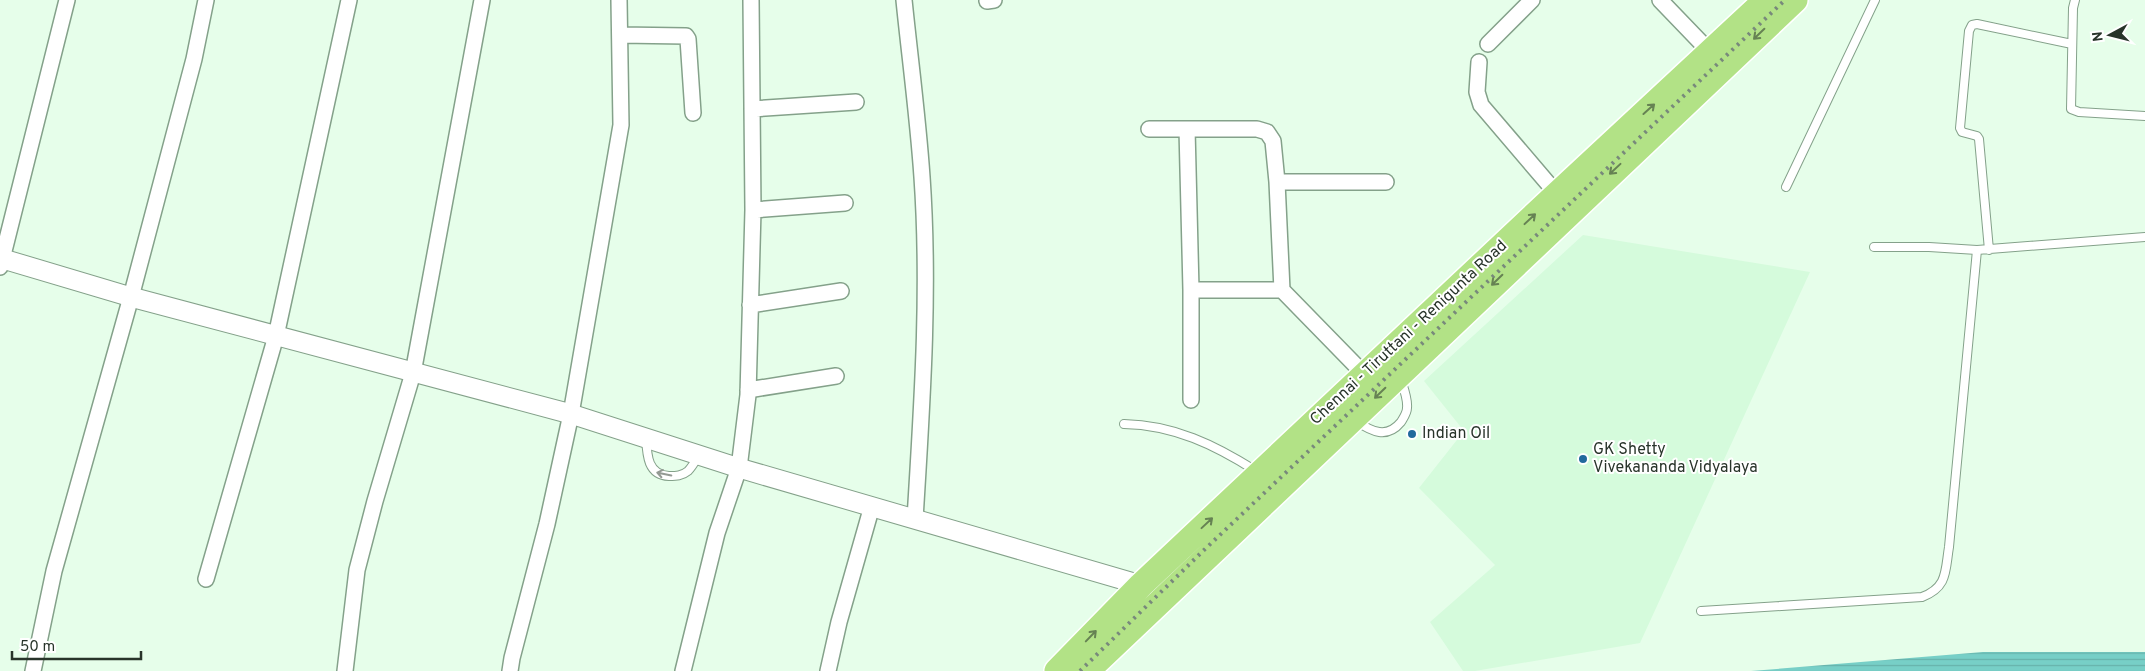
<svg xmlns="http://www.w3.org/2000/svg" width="2145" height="671" font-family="Overpass,sans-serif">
<defs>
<pattern id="water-rules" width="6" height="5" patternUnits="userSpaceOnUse" patternTransform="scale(1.25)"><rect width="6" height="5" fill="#77cfc7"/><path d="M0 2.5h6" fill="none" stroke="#67b2ab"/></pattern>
</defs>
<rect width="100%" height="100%" fill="#e6feea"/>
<path fill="#d5fbdc" d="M1583 235 1810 272 1640 643 1475 671H1463L1430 622 1495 565 1419 488 1464 431 1424 381Z"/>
<path fill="url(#water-rules)" d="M1983 652H2145V671H1751Z"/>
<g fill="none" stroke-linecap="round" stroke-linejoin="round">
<g stroke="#84a18a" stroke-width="10">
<path id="service" d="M2075 0 2073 8 2071 109 2079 112 2145 116
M1786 187 1875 0
M1874 247H1929L1977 250 2145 237
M1989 250 1979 139 1977 136 1962 132 1960 128 1969 31 1972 25 1977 24 2072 44
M1356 421C1372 432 1387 439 1401 422 1404 417 1407 413 1407 408 1408 399 1404 389 1401 380
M1124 424C1174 425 1215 445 1256 471
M646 438C647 456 648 475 669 476 676 476 682 476 688 471 692 467 696 460 699 455
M1701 611 1922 597C1948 587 1945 571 1949 547L1977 250"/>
</g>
<g stroke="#84a18a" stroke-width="18">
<path id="minor" d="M904 0C910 59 918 118 922 177 930 291 922 405 915 519
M1660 0 1711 53
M987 1 994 0
M620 35 686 36 688 39 693 113
M1488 44 1532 0
M1479 62 1477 92 1481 105 1557 194
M752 109 856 102
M1149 129H1187
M1277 182H1386
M753 210 845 203
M0 267 67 0
M1191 290V400
M1282 290 1277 182 1273 141 1267 132 1257 129H1187L1191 290H1282L1365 375
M750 305 841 291
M748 390 836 376
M206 579 276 336 349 0
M33 671 54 571 131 297 194 59 206 0
M345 671 357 570 375 501 413 373 482 0
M510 671 512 658 547 524 571 414 621 125 619 0
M683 671 717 533 739 468 748 395 753 210 751 0
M828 671 839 622 872 506"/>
</g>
<g stroke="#84a18a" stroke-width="21">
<path id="tertiary" d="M0 258 131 297 571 414 739 468 1141 585 1149 593"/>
</g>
<g stroke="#fff" stroke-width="28">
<path id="trunk" d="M1057 671 1141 585 1557 194 1766 0
M1087 671 1795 0"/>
</g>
<use href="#service" stroke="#fff" stroke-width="8"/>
<use href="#minor" stroke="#fff" stroke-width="15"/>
<use href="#tertiary" stroke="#fff" stroke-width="19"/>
<use href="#trunk" stroke="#b2e286" stroke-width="25"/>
<path stroke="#78897b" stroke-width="4" stroke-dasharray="2.5 5" stroke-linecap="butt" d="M1080 671 1203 551 1785 0"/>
</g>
<defs><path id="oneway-shaft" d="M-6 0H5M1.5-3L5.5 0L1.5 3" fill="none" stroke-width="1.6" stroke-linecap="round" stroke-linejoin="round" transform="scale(1.25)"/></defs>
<g stroke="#668253">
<use href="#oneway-shaft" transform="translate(1759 34) rotate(136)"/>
<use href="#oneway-shaft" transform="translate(1649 109) rotate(-42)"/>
<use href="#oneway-shaft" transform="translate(1615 169) rotate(137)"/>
<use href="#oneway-shaft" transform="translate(1530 219) rotate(-43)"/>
<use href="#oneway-shaft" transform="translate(1497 280) rotate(136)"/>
<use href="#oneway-shaft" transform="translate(1380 393) rotate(136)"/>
<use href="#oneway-shaft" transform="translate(1207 523) rotate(-43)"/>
<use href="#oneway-shaft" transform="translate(1091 636) rotate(-46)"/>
</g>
<use stroke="#949a94" href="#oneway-shaft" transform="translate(664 474) rotate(-168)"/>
<g fill="#21699d" stroke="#fff" stroke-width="2">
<circle cx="1412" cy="434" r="5"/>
<circle cx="1583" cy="459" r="5"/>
</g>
<g text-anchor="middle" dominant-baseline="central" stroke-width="4" stroke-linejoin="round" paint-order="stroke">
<g font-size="16" fill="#28342a" stroke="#fff">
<text transform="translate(1409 333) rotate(-43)">Chennai - Tiruttani - Renigunta Road</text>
</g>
<g font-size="16" fill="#28342a" stroke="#fff" text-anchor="start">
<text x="1422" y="434">Indian Oil</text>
<text x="1593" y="450">GK Shetty<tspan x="1593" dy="18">Vivekananda Vidyalaya</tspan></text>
</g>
</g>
<g transform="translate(2110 35) rotate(263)" stroke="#ffffff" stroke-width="4" paint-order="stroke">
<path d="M0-4L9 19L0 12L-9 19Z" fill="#28342a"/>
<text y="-8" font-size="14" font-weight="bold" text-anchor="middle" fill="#28342a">N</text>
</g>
<path d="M12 651v8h129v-8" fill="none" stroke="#28342a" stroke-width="2.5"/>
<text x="20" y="651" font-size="15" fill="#28342a" stroke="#ffffff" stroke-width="4" paint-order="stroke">50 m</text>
</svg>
